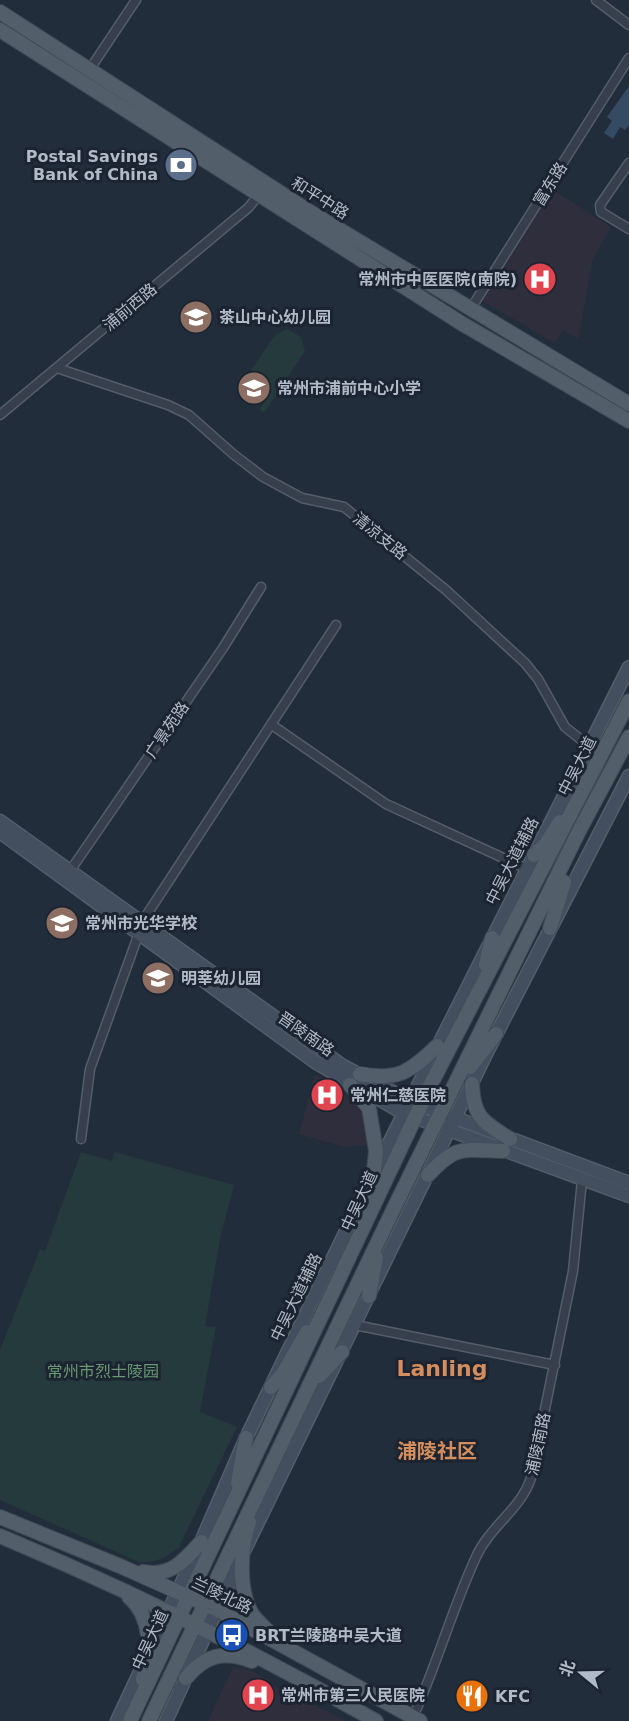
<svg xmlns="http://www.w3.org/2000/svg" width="629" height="1721" font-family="'DejaVu Sans','Noto Sans SC',sans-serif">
<rect width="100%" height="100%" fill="#222d3b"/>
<path fill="#2f2e3c" d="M551 189 611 227 593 259 578 339 563 330 555 343 479 299Z
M315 1074 373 1115 371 1144 344 1147 299 1134Z
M233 1667 246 1668 269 1680V1683L347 1721H208Z"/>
<path fill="#243a3c" d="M287 329 301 337 305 351 264 413 260 409 265 401C251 404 243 396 243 382L275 335Z
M81 1152 112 1161 115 1152 234 1185 221 1234 205 1326 216 1327 200 1412 237 1427 179 1547C166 1558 156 1563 139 1562L0 1500V1350L40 1249 45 1251Z"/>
<path fill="#354a63" d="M629 86V125L625 130 620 127 613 139 604 133 612 121 607 117Z"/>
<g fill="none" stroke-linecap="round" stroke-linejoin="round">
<g stroke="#545d69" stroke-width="11">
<path id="minor" d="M596 0 629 25
M90 69 136 0
M629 163 600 205 601 212 629 229
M470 310 629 58
M57 368 168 405 189 415 233 454 263 477 302 498 344 507 446 590 525 663 538 679 565 727 589 746
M0 415 248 208 258 196
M272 725 386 804 527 869
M70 871 223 648 261 587
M142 922 336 625
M81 1139 90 1069 139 933
M355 1325 555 1365
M413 1717C437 1665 452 1609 476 1557 490 1526 521 1509 531 1478L573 1271 582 1180"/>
</g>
<g stroke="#545d69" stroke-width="15">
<path id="secondary" d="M0 821 343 1066 410 1101 629 1183
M0 832 315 1062 403 1113 629 1196
M375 1171 629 667
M117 1721 201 1542 246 1438 362 1198
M166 1721 243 1553 486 1054 629 776"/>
</g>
<g stroke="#3f4854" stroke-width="16">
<path id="primary" d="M0 12 307 210 629 404
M0 30 461 323 629 421
M534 855 545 845 560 822
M550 928 564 882
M486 965 492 938
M470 1067 496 1034
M360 1074C398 1081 410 1072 437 1046
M472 1084C473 1117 483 1122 510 1139
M350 1085 369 1108 376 1151 372 1189 362 1214
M428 1175C457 1144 463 1150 503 1151
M369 1296 376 1257
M319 1376 342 1352
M271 1387 283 1374 307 1332
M238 1483 246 1438
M0 1517 120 1566 216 1609 420 1721
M249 1522C240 1547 238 1591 252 1614 257 1621 265 1628 271 1634
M0 1536C129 1590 254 1652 376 1721
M143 1572C171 1577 184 1561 201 1542
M129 1597C151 1616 153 1653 143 1679
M186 1678C205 1655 224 1650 252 1661
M130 1721 431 1084 629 701
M149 1721 394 1208 579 831 629 737"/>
</g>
<use href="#minor" stroke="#363f4b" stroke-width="8"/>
<use href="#secondary" stroke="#434f5e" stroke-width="12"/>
<use href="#primary" stroke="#535e6b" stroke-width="14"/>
</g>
<defs>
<g id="bank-disc" transform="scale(1.725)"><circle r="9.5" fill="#5c6f8a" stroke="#1b2430"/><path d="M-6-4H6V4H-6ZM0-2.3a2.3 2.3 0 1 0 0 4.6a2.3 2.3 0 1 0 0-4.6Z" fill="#fff"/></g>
<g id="hospital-disc" transform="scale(1.725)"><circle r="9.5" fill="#e0444e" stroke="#1b2430"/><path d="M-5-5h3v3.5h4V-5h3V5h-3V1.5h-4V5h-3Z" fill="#fff"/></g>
<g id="school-disc" transform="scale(1.725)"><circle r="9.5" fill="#8d6e63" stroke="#1b2430"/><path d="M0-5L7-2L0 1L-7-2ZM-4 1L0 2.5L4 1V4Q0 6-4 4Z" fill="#fff"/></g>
<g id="bus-disc" transform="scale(1.725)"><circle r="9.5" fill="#1a4fb4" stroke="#1b2430"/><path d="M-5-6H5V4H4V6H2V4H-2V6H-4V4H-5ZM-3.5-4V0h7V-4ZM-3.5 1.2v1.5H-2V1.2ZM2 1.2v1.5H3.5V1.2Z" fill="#fff"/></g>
<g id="restaurant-disc" transform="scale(1.725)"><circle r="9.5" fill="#e8710a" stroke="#1b2430"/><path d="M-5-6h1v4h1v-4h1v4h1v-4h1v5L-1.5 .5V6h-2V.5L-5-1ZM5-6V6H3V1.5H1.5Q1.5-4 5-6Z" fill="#fff"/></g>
</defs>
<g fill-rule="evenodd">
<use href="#bank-disc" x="181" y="165"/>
<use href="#hospital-disc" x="540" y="279"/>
<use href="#school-disc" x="196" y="317"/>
<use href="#school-disc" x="254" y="388"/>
<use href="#school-disc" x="62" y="923"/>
<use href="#school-disc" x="158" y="978"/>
<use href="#hospital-disc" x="327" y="1095"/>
<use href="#bus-disc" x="232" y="1635"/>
<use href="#hospital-disc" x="258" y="1695"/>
<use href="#restaurant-disc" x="472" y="1696"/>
</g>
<g text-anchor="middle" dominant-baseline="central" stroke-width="6" stroke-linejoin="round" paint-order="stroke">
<g font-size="16" font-weight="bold" fill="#b1bac7" stroke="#1b2430" text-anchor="start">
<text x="158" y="156" text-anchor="end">Postal Savings<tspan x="158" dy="18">Bank of China</tspan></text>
<text x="517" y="279" text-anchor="end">常州市中医医院(南院)</text>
<text x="219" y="317">茶山中心幼儿园</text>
<text x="277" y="388">常州市浦前中心小学</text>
<text x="85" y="923">常州市光华学校</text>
<text x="181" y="978">明莘幼儿园</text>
<text x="350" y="1095">常州仁慈医院</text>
<text x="255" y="1635">BRT兰陵路中吴大道</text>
<text x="281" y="1695">常州市第三人民医院</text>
<text x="495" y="1696">KFC</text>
</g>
<g font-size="16" fill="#b1bac7" stroke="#1b2430">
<text transform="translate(550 184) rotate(-58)">富东路</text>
<text transform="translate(320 198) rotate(32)">和平中路</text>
<text transform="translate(130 307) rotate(-40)">浦前西路</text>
<text transform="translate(380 536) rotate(39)">清凉支路</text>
<text transform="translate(167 730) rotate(-56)">广景苑路</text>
<text transform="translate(577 766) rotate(-63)">中吴大道</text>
<text transform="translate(512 861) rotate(-63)">中吴大道辅路</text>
<text transform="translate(306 1034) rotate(35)">晋陵南路</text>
<text transform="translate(359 1201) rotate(-65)">中吴大道</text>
<text transform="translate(296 1297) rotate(-64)">中吴大道辅路</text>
<text transform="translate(538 1444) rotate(-78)">浦陵南路</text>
<text transform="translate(222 1595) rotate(26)">兰陵北路</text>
<text transform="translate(150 1640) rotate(-65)">中吴大道</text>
</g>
<g font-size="16" fill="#679871" stroke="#1b2430">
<text x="103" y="1371">常州市烈士陵园</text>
</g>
<g font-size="20" font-weight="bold" fill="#d58d5d" stroke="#1b2430">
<text x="437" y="1451">浦陵社区</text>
</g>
<g font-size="22" font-weight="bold" fill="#d58d5d" stroke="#1b2430">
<text x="442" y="1368">Lanling</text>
</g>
</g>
<g transform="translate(581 1673) rotate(289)" stroke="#1b2430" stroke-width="4.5" paint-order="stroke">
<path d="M0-4.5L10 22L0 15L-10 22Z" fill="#b1bac7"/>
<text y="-9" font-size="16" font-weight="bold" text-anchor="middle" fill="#b1bac7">北</text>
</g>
</svg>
